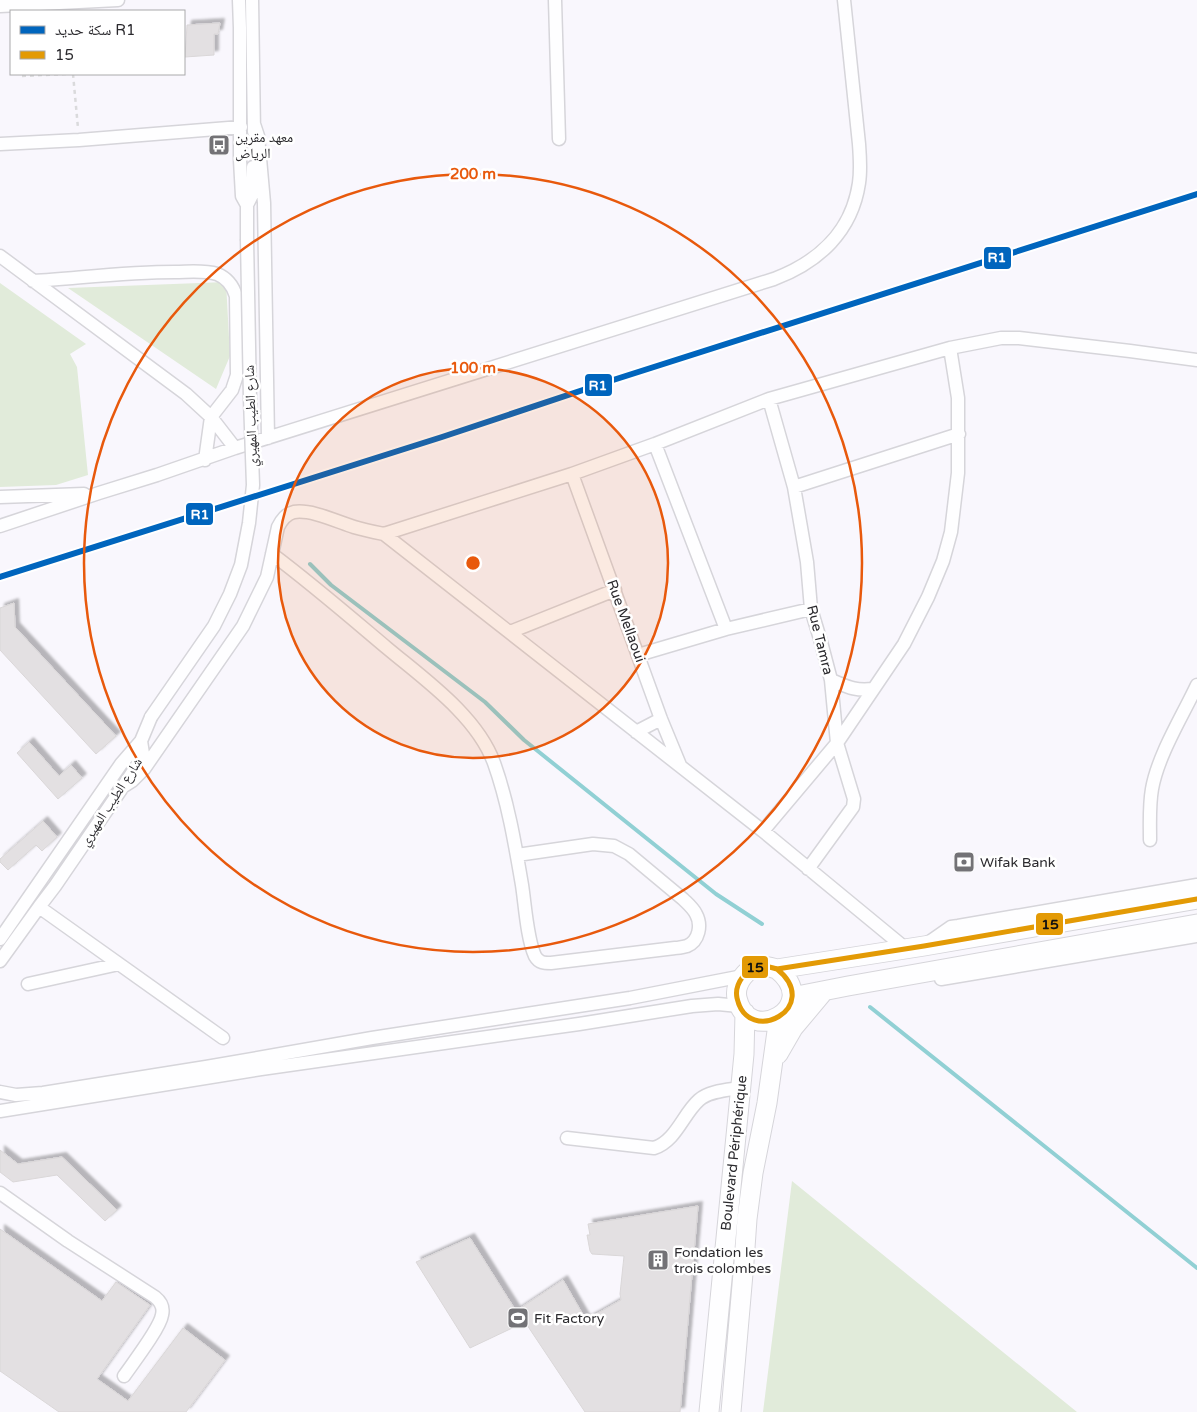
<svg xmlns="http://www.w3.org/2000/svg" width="1197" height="1412" font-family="'Varela Round','Noto Naskh Arabic',sans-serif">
<defs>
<filter id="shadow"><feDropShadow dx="4.5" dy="-4.5" stdDeviation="1" flood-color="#0004"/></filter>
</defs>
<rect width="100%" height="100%" fill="#f9f7fd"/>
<path fill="#e1ebda" d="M226 282 230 356 216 389 68 288Z
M0 283 86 344 70 354 77 367 88 475 56 485 0 487Z
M792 1181 1077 1412H763Z"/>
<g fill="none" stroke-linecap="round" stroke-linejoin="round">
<path stroke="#91d0d4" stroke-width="4" d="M310 564 331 585 485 702 524 740 716 894 762 924
M870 1007 1197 1268"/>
</g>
<path fill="#e3e0e2" stroke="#dad7d8" filter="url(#shadow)" d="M220 23 218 34H214V55L185 57 187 25Z
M14 603 15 627 116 736 96 754 0 650V608Z
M29 742 59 776 71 765 82 778 58 799 17 753Z
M43 821 57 837 42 851 36 845 8 870 0 862V859Z
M0 1150 18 1164 62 1157 117 1210 105 1221 57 1175 13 1182 0 1172Z
M698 1206 680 1412H585L525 1322 470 1348 416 1262 470 1238 516 1311 563 1280 586 1320 621 1300 620 1294 624 1256 592 1254 590 1251 587 1235H590L588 1224Z
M0 1229 102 1301 116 1282 150 1305 97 1379 128 1401 183 1328 225 1360 186 1412H59L0 1371Z"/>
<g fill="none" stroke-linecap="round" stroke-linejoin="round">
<g stroke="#d6d5da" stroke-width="15">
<path id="minor" d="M239 0 240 28V160L242 196 247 205V239
M252 0 254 132
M555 0 559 139
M0 6 118 0
M254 124 258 136 264 203 268 438
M0 144 79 140 241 127
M247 205 253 193V167
M0 256 186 394 211 417 235 448
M33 281C80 278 127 272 175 272 188 272 204 270 217 274 227 278 233 286 236 296L237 375 232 390 211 417 205 460
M769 399 794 487 807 562 811 609 821 642 831 680 837 743 854 799 853 807 808 869
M655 444 726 629
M572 474 661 719 680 765
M794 487 959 434
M0 497 84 494
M0 526 99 493 157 475 235 448 774 279C819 262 852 231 859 183 861 170 860 157 859 144L844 0
M384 534 763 831 905 948
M272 554C312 584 349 616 387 648 424 679 477 716 494 763 508 802 515 844 522 885 525 904 527 939 535 956 539 963 544 963 551 963L675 948C679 948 683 947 687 946 699 941 702 925 696 914 693 908 688 904 683 899L629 854 614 846 593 844 517 855
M510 632 615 590
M638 655 726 629 811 609
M831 680C848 687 854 691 873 689
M636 732 661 719
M121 788 132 781 144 769 243 626 267 577 278 527C282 519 286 514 294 512 311 509 338 522 354 527 364 530 374 532 384 534L572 474 655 444 769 399 950 348 1001 338H1019L1130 351 1197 360
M763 831 837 743 904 644 928 597 943 561 951 532 958 473V398L950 348
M1150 840C1150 823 1149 806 1152 789 1158 755 1182 717 1197 685
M39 907 223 1038
M0 939 121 764 141 741 151 717
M928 943 951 927 958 926 1197 885
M0 961 39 907 55 886 135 769 143 754 141 741
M941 979 1197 936
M28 984 119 964
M0 1092 16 1095 43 1093 206 1067 372 1038 630 998 743 976
M0 1111 261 1069 579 1024 692 1006 718 1004 739 1006
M567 1138 654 1148C676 1141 683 1114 699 1100 709 1091 728 1090 740 1088
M0 1193 68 1241 155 1297C160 1301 164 1307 162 1315 160 1328 133 1363 124 1376"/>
</g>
<g stroke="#d6d5da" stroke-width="21">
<path id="highway" d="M777 969C824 1007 748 1048 737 998 734 984 747 966 762 966 767 966 773 968 777 969L924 946 1197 899
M792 997 848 986 1197 924
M778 1054 793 1028 824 991
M709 1412 744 1054 745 1013
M731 1412 744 1262 747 1219 753 1173 767 1103 779 1017"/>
</g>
<path stroke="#dadadc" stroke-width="2.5" stroke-dasharray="4 4" stroke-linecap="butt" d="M73 74 78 128
M22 76 67 74"/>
<use href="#minor" stroke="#fefeff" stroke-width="12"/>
<use href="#highway" stroke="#fefeff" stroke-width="19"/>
<g stroke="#d6d5da" stroke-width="15" stroke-linecap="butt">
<path id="minor-bridge" d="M151 717 214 626 230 594 241 565 249 523 253 485 250 399 247 239"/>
</g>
<use href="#minor-bridge" stroke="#fefeff" stroke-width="12"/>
<g stroke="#fff" stroke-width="9">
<path id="bus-1" d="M777 969C824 1007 748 1048 737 998 734 984 747 966 762 966 767 966 773 968 777 969L924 946 1197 899"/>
</g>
<use href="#bus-1" stroke="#e39a05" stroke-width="5"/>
<g stroke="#fff" stroke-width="10">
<path id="rail-1" d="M0 577 442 437 610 381 1197 194"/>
</g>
<use href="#rail-1" stroke="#0065bd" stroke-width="6"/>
</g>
<circle cx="473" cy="563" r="195" fill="#e8590c" fill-opacity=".12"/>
<g fill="none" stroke="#e8590c" stroke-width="2.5">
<circle cx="473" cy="563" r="195"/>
<circle cx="473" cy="563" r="389"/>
</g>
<defs>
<g id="bus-square" transform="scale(1.125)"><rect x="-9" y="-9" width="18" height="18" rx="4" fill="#737276" stroke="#fff"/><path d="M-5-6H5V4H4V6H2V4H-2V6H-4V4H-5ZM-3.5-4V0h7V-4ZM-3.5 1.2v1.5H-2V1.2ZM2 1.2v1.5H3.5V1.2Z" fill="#fff"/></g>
<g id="bank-square" transform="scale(1.125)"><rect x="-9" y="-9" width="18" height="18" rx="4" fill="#737276" stroke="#fff"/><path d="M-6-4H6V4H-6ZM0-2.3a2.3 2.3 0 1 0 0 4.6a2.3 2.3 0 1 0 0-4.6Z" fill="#fff"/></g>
<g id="building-square" transform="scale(1.125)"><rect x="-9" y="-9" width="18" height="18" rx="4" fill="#737276" stroke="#fff"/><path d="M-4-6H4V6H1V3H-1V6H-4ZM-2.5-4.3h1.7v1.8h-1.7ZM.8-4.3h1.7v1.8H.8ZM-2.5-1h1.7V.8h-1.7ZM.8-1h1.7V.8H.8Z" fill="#fff"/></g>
<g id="stadium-square" transform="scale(1.125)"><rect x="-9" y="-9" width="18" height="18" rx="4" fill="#737276" stroke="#fff"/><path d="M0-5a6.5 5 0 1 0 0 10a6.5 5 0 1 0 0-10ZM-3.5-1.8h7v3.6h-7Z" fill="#fff"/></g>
</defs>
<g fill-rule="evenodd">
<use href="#bus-square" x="219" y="145"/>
<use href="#bank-square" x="964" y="862"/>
<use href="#building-square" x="658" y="1260"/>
<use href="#stadium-square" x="518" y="1318"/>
</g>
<g text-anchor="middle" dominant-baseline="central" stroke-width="5" stroke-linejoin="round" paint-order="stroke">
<g font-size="14" fill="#2b2a2e" stroke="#fff" text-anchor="start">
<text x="235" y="137">معهد مقرين<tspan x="235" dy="16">الرياض</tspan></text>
<text x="980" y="862">Wifak Bank</text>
<text x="674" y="1252">Fondation les<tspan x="674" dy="16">trois colombes</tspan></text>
<text x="534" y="1318">Fit Factory</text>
</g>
<g font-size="14" fill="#2b2a2e" stroke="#fff">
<text transform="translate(251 416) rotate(-92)">شارع الطيب المهيري</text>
<text transform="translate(626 621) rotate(70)">Rue Mellaoui</text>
<text transform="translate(820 640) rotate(76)">Rue Tamra</text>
<text transform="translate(111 802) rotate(-57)">شارع الطيب المهيري</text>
<text transform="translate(734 1153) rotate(-84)">Boulevard Périphérique</text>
</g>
</g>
<circle cx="473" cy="563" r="8" fill="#e8590c" stroke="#fff" stroke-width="2.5"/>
<g font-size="15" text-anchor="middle" font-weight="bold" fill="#e8590c" stroke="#fff" stroke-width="5" stroke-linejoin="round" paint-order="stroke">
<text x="473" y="179">200 m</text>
<text x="473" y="373">100 m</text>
</g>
<g stroke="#fff" stroke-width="2">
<rect x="983" y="246" width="29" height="24" rx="5" fill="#0065bd"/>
<rect x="584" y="373" width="29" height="24" rx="5" fill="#0065bd"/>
<rect x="185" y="502" width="29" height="24" rx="5" fill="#0065bd"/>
<rect x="1035" y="912" width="29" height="24" rx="5" fill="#e39a05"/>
<rect x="741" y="955" width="28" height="24" rx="5" fill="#e39a05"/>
</g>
<g font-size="14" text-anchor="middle" font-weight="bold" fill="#fff">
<text x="997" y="262">R1</text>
<text x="598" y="390">R1</text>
<text x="200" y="519">R1</text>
</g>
<g font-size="14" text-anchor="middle" font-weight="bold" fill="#111">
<text x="1050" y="929">15</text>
<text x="755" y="972">15</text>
</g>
<rect x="10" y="10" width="175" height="65" fill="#ffffff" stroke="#aaaaab"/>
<rect x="20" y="26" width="25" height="8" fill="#0065bd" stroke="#aaaaab"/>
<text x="55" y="35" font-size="15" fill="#2b2a2e">سكة حديد R1</text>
<rect x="20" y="51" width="25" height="8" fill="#e39a05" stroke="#aaaaab"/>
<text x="55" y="60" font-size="15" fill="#2b2a2e">15</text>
</svg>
